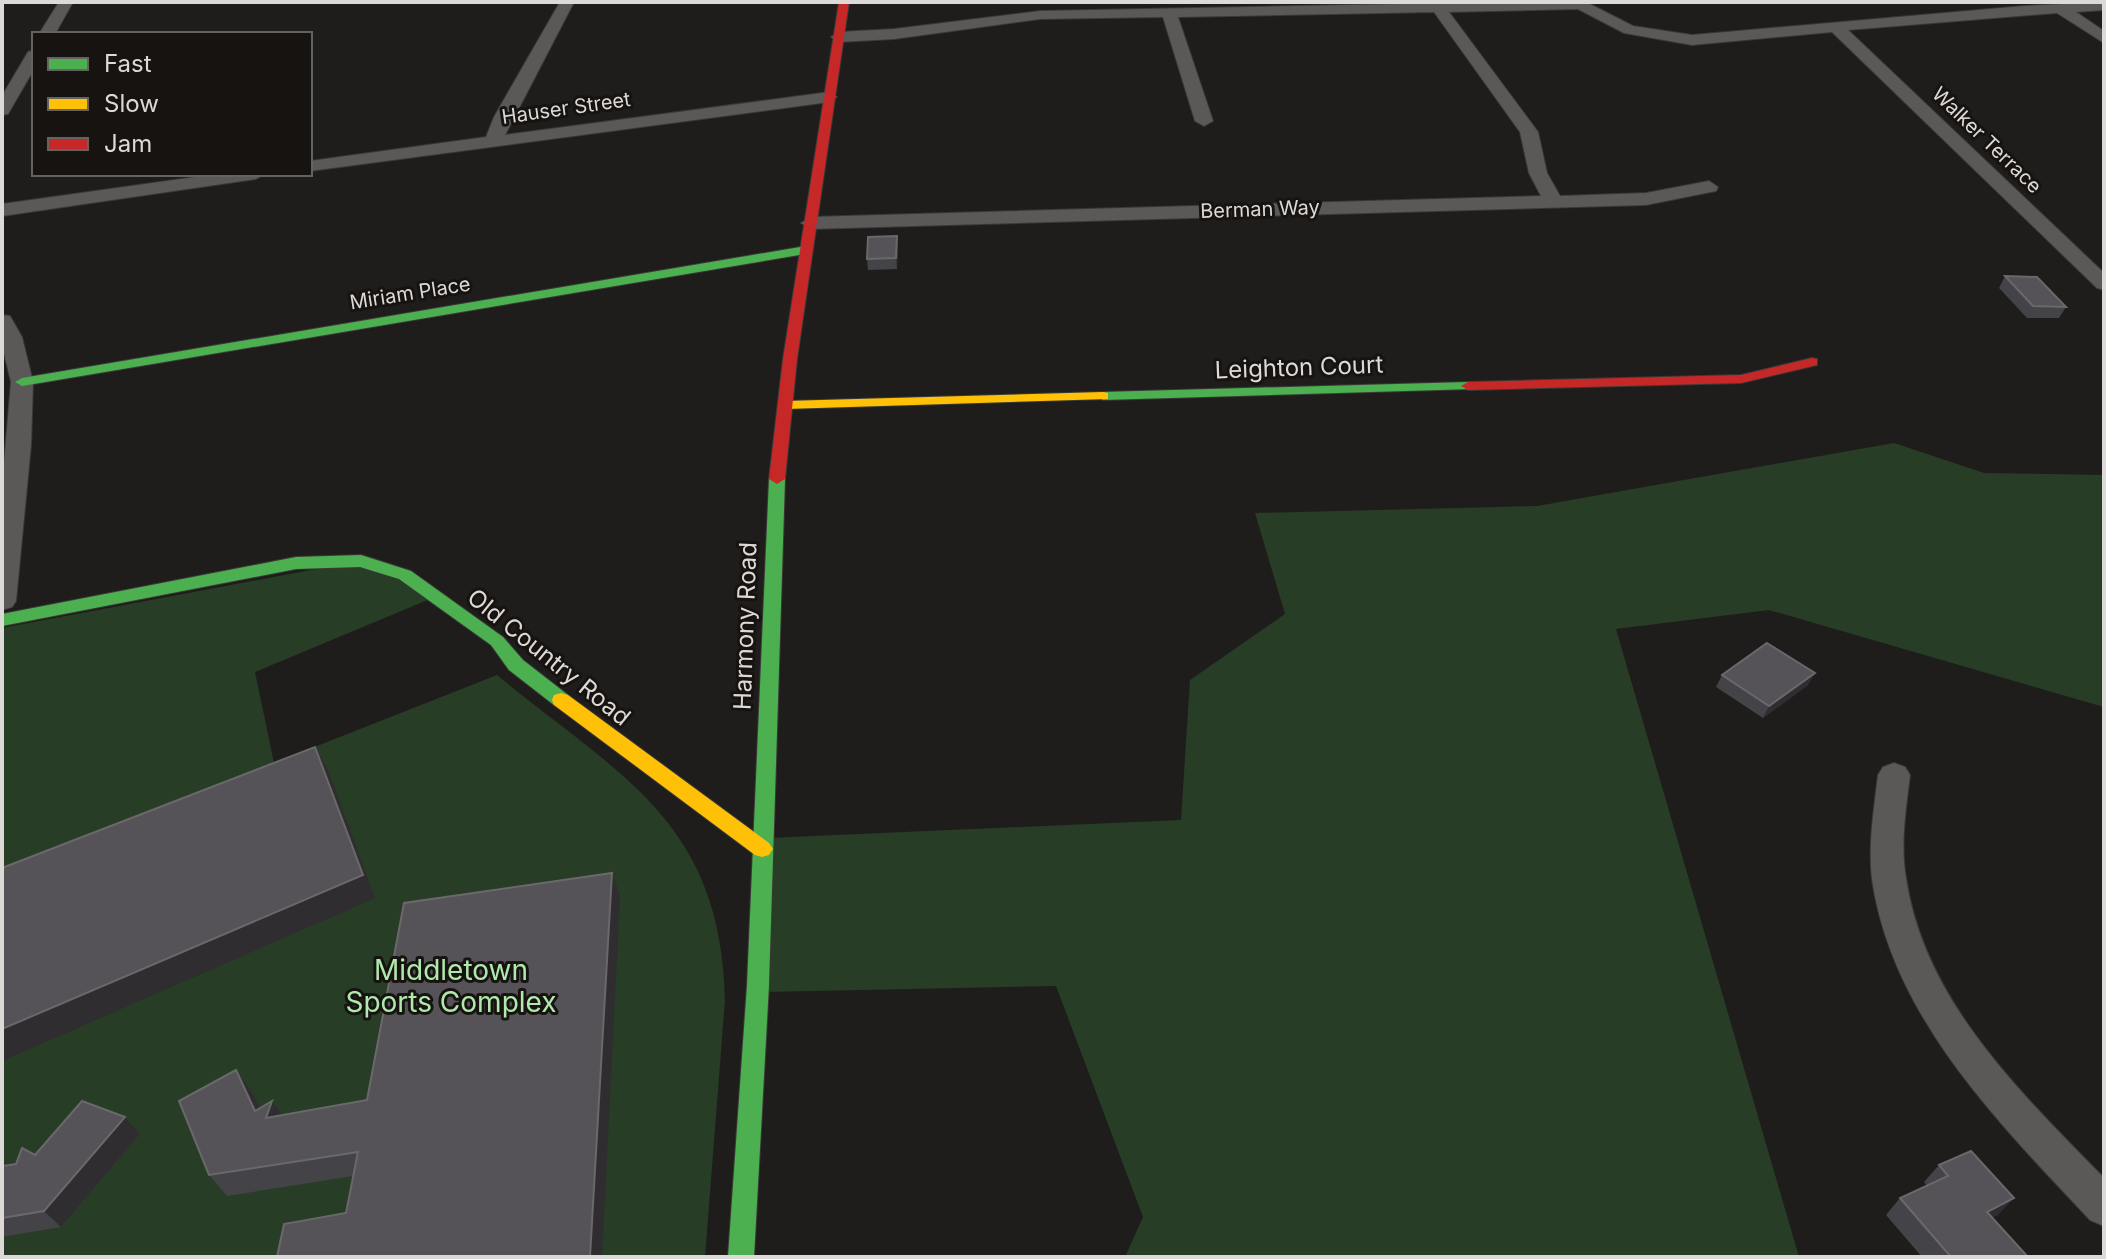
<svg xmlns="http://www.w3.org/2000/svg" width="2106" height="1259" font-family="Inter,sans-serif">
<rect width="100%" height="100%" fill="#1f1d1b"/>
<path fill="#273d26" d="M1894 443 1984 473 2104 475V707L1769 610 1616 629 1799 1257H1125L1143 1217 1056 986 764 992 768 838 1181 820 1190 680 1285 614 1255 513 1537 506Z
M375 558 442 594 255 672 274 763 497 675C621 777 721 821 725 1000L705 1257H2V628Z"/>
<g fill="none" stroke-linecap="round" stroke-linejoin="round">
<g stroke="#3a3938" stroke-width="2">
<path id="street" d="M59 2H73L55 34H39Z
M560 2H574L505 135 829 92 837 97 829 102 310 171V161L486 137 494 117Z
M1502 2H1586L1633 26 1692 35 2024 6 2104 2V10L2076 12 2104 31V43L2057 13 1848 30 2104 273V290L2097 288 1832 32 1692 45 1624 33 1578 9 1449 12 1538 132 1547 173 1560 196 1646 193 1709 181 1718 187 1716 191 1646 205 811 229 801 223 811 217 1541 196 1529 173 1520 132 1434 12 1178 17 1213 121 1204 126 1195 121 1163 17 1040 19 894 39 839 42 831 37 839 32 894 29 1040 11Z
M34 50V69L8 114 2 115V96L28 52Z
M217 174H265L256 179 2 216V204Z
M2 315 10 316 22 337 33 382 31 445 16 601 12 607 2 610V486L11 382 2 345Z
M1894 763 1905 767 1910 775C1906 809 1900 844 1906 878 1924 1001 2021 1093 2104 1178V1226L2090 1220C1999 1123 1892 1017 1872 879 1868 845 1874 809 1878 775L1883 767Z"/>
</g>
<g stroke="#3a3938" stroke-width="2">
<path id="fast" d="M806 246 812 250 811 253 22 386 15 382 22 378Z
M1468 382 1473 383V389L1103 400 1096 396 1103 392Z
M777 474 785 479 769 985 754 1257H728L747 985 769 479Z
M361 555 411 571 503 637 523 660 568 695 570 700 568 705H554L509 670 491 645 399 579 360 567 296 569 2 626V614L296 557Z"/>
</g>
<g stroke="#3a3938" stroke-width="2">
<path id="slow" d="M1103 392 1108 393V399L785 409 778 405 785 401Z
M561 693 568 695 769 843 773 849 769 855 762 857 755 855 554 705 552 700 554 695Z"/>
</g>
<g stroke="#3a3938" stroke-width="2">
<path id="jam" d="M839 2H849L797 359 785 479 777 484 769 479 783 359Z
M1812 358 1817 359V365L1741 383 1468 390 1461 386 1468 382 1741 375Z"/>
</g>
<use href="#street" fill="#5b5958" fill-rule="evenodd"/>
<use href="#fast" fill="#4caf50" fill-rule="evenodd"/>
<use href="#slow" fill="#ffc107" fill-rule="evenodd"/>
<use href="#jam" fill="#c62828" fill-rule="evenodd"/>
</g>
<path fill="#444348" d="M898 247 897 269 868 270 867 259Z
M2005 276 2066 307 2059 318H2027L1999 288Z
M1722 675 1808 685 1763 718 1716 687Z
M620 896 346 1213 353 1176 227 1196 209 1175 236 1070 252 1092 260 1108 282 1115 367 1100Z
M125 1117 140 1134 61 1227 2 1237V1166L16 1164Z
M1939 1165 1998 1215 1992 1217 2028 1257H1922L1886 1215 1900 1198 1927 1186 1924 1182Z"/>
<path fill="#2f2d2f" d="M897 236 898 247 897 269 896 258Z
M1815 673 1808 685 1763 718 1769 706Z
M315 747 328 770 375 898 2 1061V1029Z
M612 873 620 896 602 1257H590Z
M236 1070 252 1092 272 1132 255 1111Z
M272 1101 288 1123 266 1118Z
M125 1117 140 1134 61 1227 44 1211Z
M2014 1198 1998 1215 1971 1228 1987 1212Z"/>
<path fill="#555357" stroke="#6a686b" stroke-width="2" d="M897 236 896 258 867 259 868 237Z
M2005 276 2037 277 2066 307 2033 306Z
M1767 643 1815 673 1769 706 1722 675Z
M315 747 363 875 2 1029V868Z
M612 873 590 1257H277L284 1224 346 1213 358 1152 209 1175 179 1101 236 1070 255 1111 272 1101 266 1118 367 1100 404 903Z
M82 1101 125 1117 44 1211 2 1218V1166L16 1164 22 1148 35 1155Z
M1971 1151 2014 1198 1987 1212 2028 1257H1951L1900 1198 1948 1176 1939 1165Z"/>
<g text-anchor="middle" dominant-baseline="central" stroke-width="6" stroke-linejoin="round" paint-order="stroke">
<g font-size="20" fill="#dcd9d7" stroke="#171310">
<text transform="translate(566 108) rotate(-8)">Hauser Street</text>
<text transform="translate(1987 140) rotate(44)">Walker Terrace</text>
<text transform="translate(1260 209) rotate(-2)">Berman Way</text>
<text transform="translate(410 293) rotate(-9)">Miriam Place</text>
</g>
<g font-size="24" fill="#dcd9d7" stroke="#171310">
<text transform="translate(1299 367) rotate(-2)">Leighton Court</text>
<text transform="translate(745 626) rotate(-88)">Harmony Road</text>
<text transform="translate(549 657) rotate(39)">Old Country Road</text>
</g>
<g font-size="28" fill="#b0e9ae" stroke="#171310">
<text x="451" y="970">Middletown<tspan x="451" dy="32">Sports Complex</tspan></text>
</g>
</g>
<rect width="2106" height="1259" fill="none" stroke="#dcd9d7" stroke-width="8"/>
<rect x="32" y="32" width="280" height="144" fill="#171310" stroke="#666260" stroke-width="2"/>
<rect x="48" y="58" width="40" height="12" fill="#4caf50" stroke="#666260" stroke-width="2"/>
<text x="104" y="72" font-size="24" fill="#dcd9d7">Fast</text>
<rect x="48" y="98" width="40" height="12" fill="#ffc107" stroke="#666260" stroke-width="2"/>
<text x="104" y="112" font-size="24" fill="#dcd9d7">Slow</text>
<rect x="48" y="138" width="40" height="12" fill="#c62828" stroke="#666260" stroke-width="2"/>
<text x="104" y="152" font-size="24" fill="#dcd9d7">Jam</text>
</svg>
